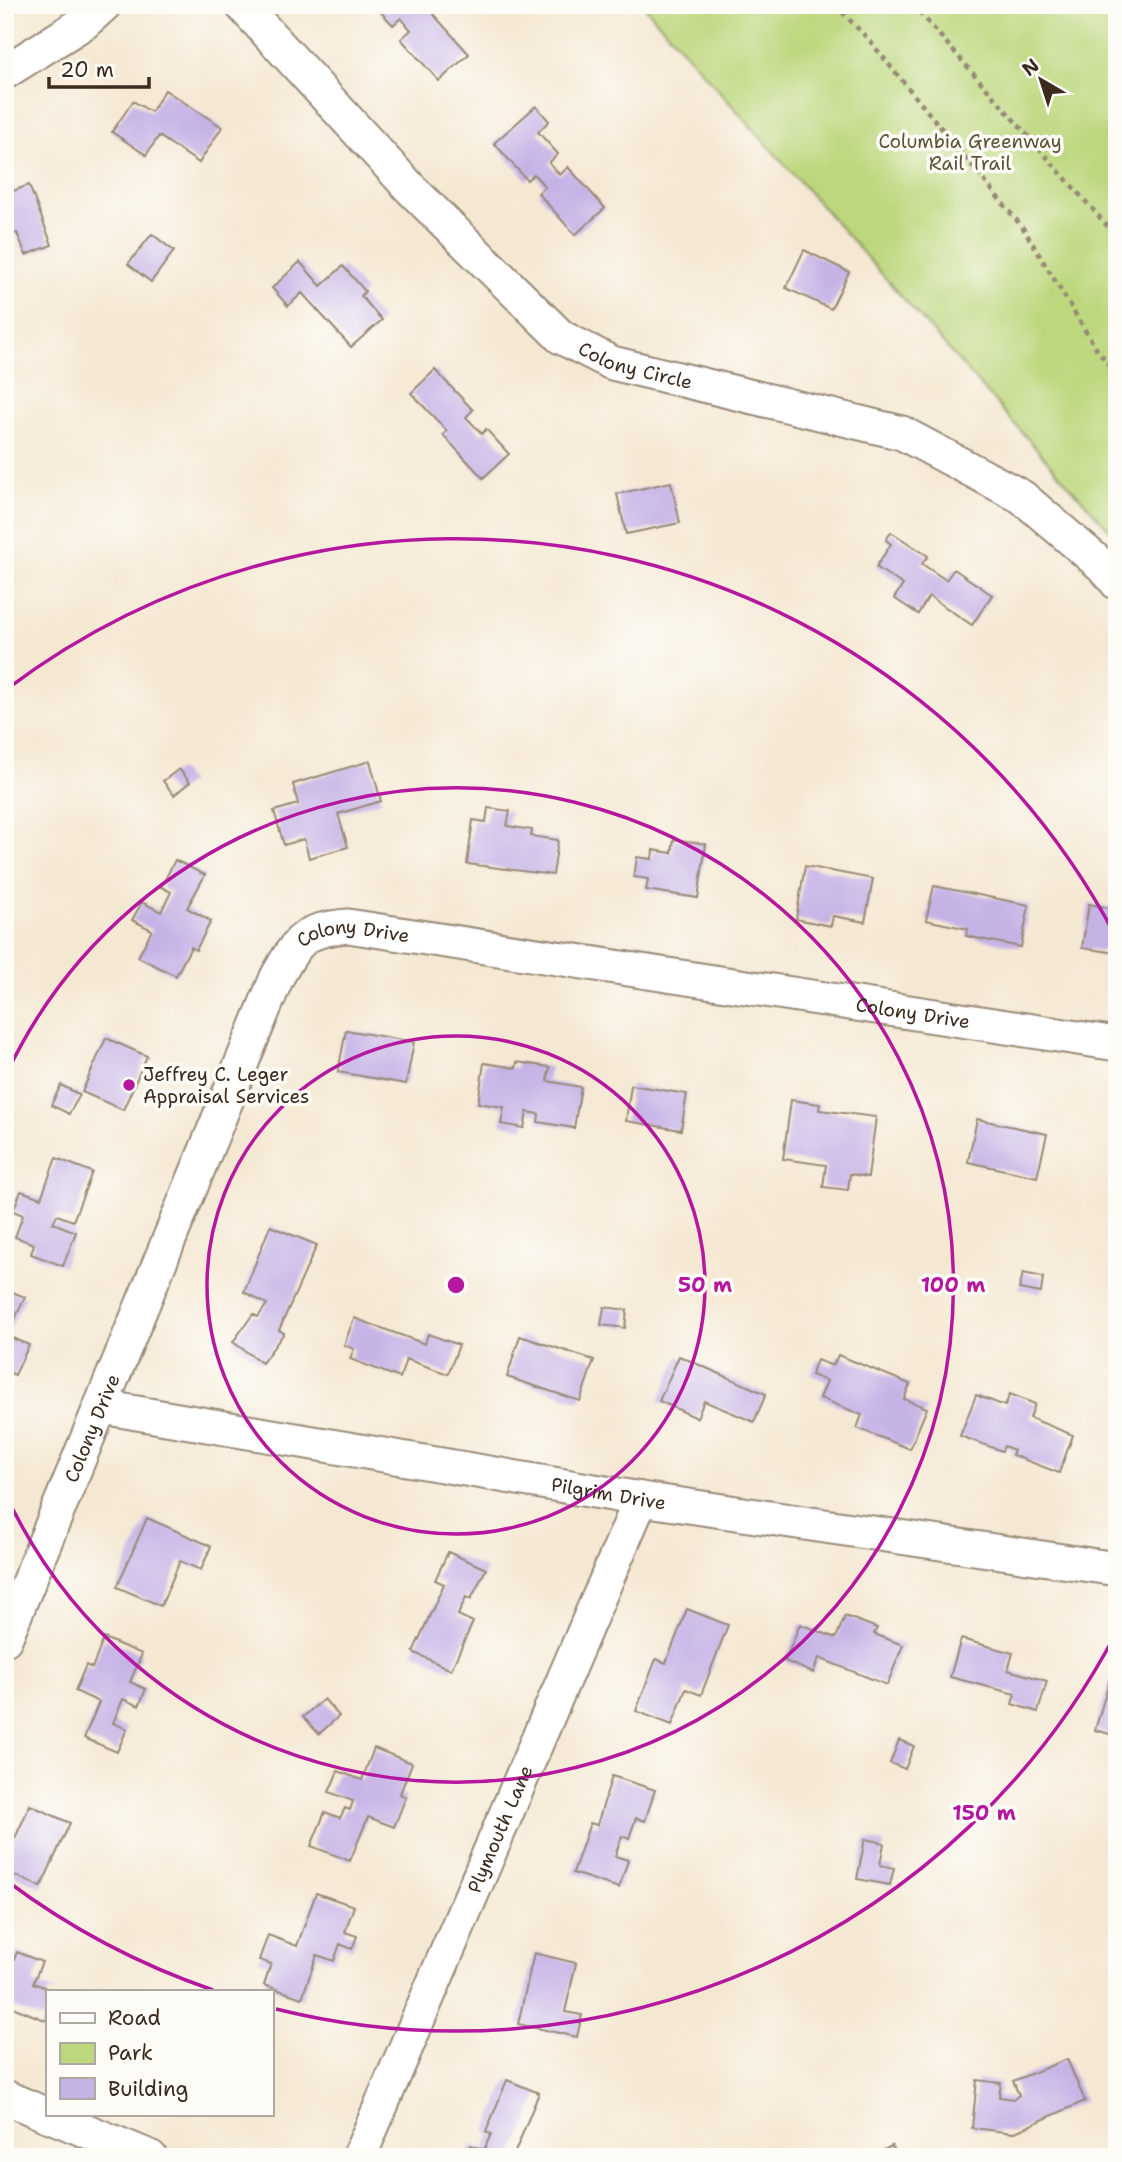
<svg xmlns="http://www.w3.org/2000/svg" width="1122" height="2162" font-family="'Shantell Sans',sans-serif">
<rect width="100%" height="100%" fill="#fdfcf7"/>
<filter id="ink" filterUnits="userSpaceOnUse"><feTurbulence type="fractalNoise" baseFrequency=".0143" numOctaves="2"/><feDisplacementMap in="SourceGraphic" scale="14" xChannelSelector="R" yChannelSelector="G"/><feConvolveMatrix kernelMatrix="1 2 1 2 8 2 1 2 1" color-interpolation-filters="sRGB"/></filter>
<filter id="wash" filterUnits="userSpaceOnUse"><feTurbulence type="fractalNoise" baseFrequency=".00686" numOctaves="4" result="noise"/><feDisplacementMap in="SourceGraphic" scale="28" xChannelSelector="R" yChannelSelector="G"/><feGaussianBlur stdDeviation="1.57" result="paint"/><feColorMatrix in="noise" values="0 0 0 0 0 0 0 0 0 0 0 0 0 0 0 0 0 1.4 0 .05"/><feComposite in="paint" operator="in"/></filter>
<g filter="url(#wash)">
<rect width="100%" height="100%" fill="#f5e8d3"/>
<path fill="#bcd77c" stroke="#7c804d" stroke-width="2" d="M643 5H1117V538L1066 482Z"/>
<g id="blocks">
<path fill="#c6b3e6" d="M374 5H432L437 10 433 14 469 54 439 81 401 39 411 30 401 18 393 25Z
M165 90 222 127 199 163 159 136 146 155 112 132 133 101 151 112Z
M536 106 549 121 538 132 558 154 549 163 560 175 568 167 605 208 575 235 538 193 545 187 534 174 527 180 494 143Z
M29 185 52 245 26 255 17 233 5 237V194Z
M152 234 174 251 151 282 128 264Z
M804 250 849 272 831 309 786 288Z
M300 262 321 286 343 266 365 291 361 296 382 320 351 347 302 293 288 306 272 288Z
M435 370 473 410 466 417 482 434 486 429 509 454 483 478 443 435 447 431 411 393Z
M671 482 680 523 626 534 617 494Z
M891 532 928 556 922 564 946 580 954 569 992 595 972 625 929 596 918 614 894 598 903 585 876 567 891 544 886 540Z
M370 761 381 801 338 814 348 847 309 858 304 839 284 845 274 811 298 804 293 784Z
M179 769 190 782 174 795 163 781Z
M488 808 510 811 507 826 532 830 531 836 558 840 553 875 467 864 473 820 486 822Z
M674 839 706 844 698 898 646 890 648 879 634 877 637 857 652 859 653 850 672 853Z
M175 860 205 875 187 908 211 921 196 950 191 947 176 976 138 957 152 930 132 920 142 902 161 912 171 892 161 887Z
M805 866 873 879 865 922 833 916 831 926 796 919Z
M934 886 1029 905 1021 947 966 936 968 929 926 920Z
M1089 904 1117 909V953L1082 948Z
M346 1030 414 1042 406 1084 338 1072Z
M106 1038 147 1056 123 1110 82 1092Z
M517 1062 550 1067 547 1081 581 1087 574 1128 538 1122 539 1114 527 1112 524 1128 501 1124 504 1107 478 1103 484 1063 516 1068Z
M61 1085 80 1095 69 1114 51 1105Z
M631 1085 687 1094 681 1130 626 1121Z
M791 1100 820 1104 819 1110 876 1117 868 1177 850 1174 848 1190 823 1187 826 1165 783 1159Z
M977 1119 1047 1134 1037 1177 968 1162Z
M56 1158 92 1172 73 1221 57 1215 53 1223 76 1232 63 1266 31 1254 34 1244 15 1237 23 1215 13 1211 21 1191 41 1198Z
M270 1226 317 1245 279 1330 284 1333 262 1363 233 1342 253 1314 258 1317 267 1304 244 1292Z
M1023 1273 1043 1277 1041 1293 1019 1289Z
M5 1289 25 1297 7 1336 29 1345 15 1375 11 1373 5 1385Z
M604 1307 627 1310 625 1328 601 1325Z
M354 1318 425 1344 428 1334 459 1345 448 1374 406 1359 400 1378 350 1359 354 1349 344 1345Z
M520 1336 594 1360 580 1401 507 1377Z
M838 1355 910 1384 904 1399 927 1408 910 1449 857 1428 862 1415 820 1398 827 1381 811 1375 817 1360 833 1366Z
M679 1356 766 1394 754 1422 704 1401 697 1418 659 1401Z
M1010 1394 1035 1404 1030 1418 1073 1435 1059 1473 1012 1455 1014 1450 1004 1446 1002 1451 960 1436 976 1395 1005 1406Z
M147 1518 211 1546 201 1570 180 1561 161 1606 117 1587Z
M448 1552 486 1569 471 1599 466 1597 458 1615 473 1622 451 1670 413 1652 444 1584 435 1580Z
M687 1609 728 1625 701 1695 686 1689 672 1725 636 1711 656 1659 666 1663Z
M845 1616 877 1628 874 1634 903 1645 887 1685 819 1658 813 1673 785 1661 800 1624 836 1638Z
M104 1638 142 1654 130 1682 146 1689 139 1706 123 1699 113 1723 127 1729 117 1752 84 1738 99 1702 75 1691 86 1665 92 1668Z
M961 1639 1013 1653 1008 1670 1047 1681 1038 1712 1012 1704 1015 1694 950 1677Z
M1110 1679 1117 1681V1736L1095 1730Z
M324 1699 339 1716 319 1734 303 1717Z
M899 1740 914 1746 905 1769 890 1763Z
M374 1748 412 1763 400 1794 406 1797 394 1827 368 1817 350 1861 311 1846 325 1812 340 1818 345 1808 350 1810 353 1801 329 1792 338 1771 362 1780Z
M612 1776 655 1790 645 1821 636 1818 629 1838 622 1836 615 1856 628 1860 619 1888 573 1873 590 1823 597 1825Z
M30 1805 70 1823 41 1887 5 1871V1860Z
M865 1839 884 1843 880 1865 894 1868 890 1885 857 1879Z
M316 1893 354 1906 345 1932 357 1936 352 1949 340 1944 334 1961 317 1955 302 1998 264 1985 271 1964 259 1960 268 1935 297 1946Z
M17 1952 42 1962 33 1983 57 1992H47V2021L5 2004V1967L10 1969Z
M534 1953 576 1963 565 2012 582 2015 577 2037 518 2024Z
M1067 2059 1085 2101 1013 2133 972 2128 977 2080 1001 2083 999 2097 1014 2099 1019 2095 1013 2081Z
M507 2080 539 2093 513 2157H466L471 2145 484 2150 491 2134 486 2132Z
M892 2146 896 2157H869Z"/>
</g>
</g>
<g filter="url(#ink)">
<use href="#blocks" fill-opacity="0" stroke="#988978" stroke-width="2"/>
<g fill="none" stroke-linecap="round" stroke-linejoin="round">
<g stroke="#988978" stroke-width="37">
<g id="minor">
<path id="s1" d="M242 5 411 189 561 337 612 363 902 433 1022 497 1105 568 1117 583"/>
<path d="M5 72 85 22 104 5"/>
<path id="s2" d="M102 1407 641 1499 1117 1569"/>
<path id="s3" d="M5 1639 277 977C299 939 302 930 348 926L1117 1044"/>
<path d="M5 2097 47 2115"/>
<path d="M48 2115 150 2157"/>
<path id="s4" d="M359 2157 641 1499"/>
</g>
</g>
<path stroke="#988978" stroke-width="4.5" stroke-dasharray="5 5" stroke-linecap="butt" d="M835 5 869 40 1023 228 1096 348 1117 375
M913 5 1117 237"/>
<use href="#minor" stroke="#fff" stroke-width="33"/>
</g>
</g>
<g fill="none" stroke="#b5179e" stroke-width="3.5">
<circle cx="456" cy="1285" r="249"/>
<path d="M6 1075A497 497 0 1 1 6 1495"/>
<path d="M1115 1635A746 746 0 0 1 276 2009M213 1990A746 746 0 0 1 7 1881M7 689A746 746 0 0 1 1115 935"/>
</g>
<circle fill="#b5179e" stroke="#fdfcf7" stroke-width="2.5" cx="129" cy="1085" r="7"/>
<g text-anchor="middle" dominant-baseline="central" stroke-width="7" stroke-linejoin="round" paint-order="stroke">
<g font-size="19" fill="#5b5536" stroke="#fdfcf7">
<text x="970" y="141">Columbia Greenway<tspan x="970" dy="22">Rail Trail</tspan></text>
</g>
<g font-size="19" fill="#3b2a1e" stroke="#fdfcf7">
<text stroke="none"><textPath href="#s1" startOffset="541">Colony Circle</textPath></text>
<text stroke="none"><textPath href="#s3" startOffset="814">Colony Drive</textPath></text>
<text stroke="none"><textPath href="#s3" startOffset="1381">Colony Drive</textPath></text>
<text stroke="none"><textPath href="#s3" startOffset="228">Colony Drive</textPath></text>
<text stroke="none"><textPath href="#s2" startOffset="514">Pilgrim Drive</textPath></text>
<text stroke="none"><textPath href="#s4" startOffset="357">Plymouth Lane</textPath></text>
</g>
<g font-size="19" fill="#3b2a1e" stroke="#fdfcf7" text-anchor="start">
<text x="143" y="1074">Jeffrey C. Leger<tspan x="143" dy="22">Appraisal Services</tspan></text>
</g>
</g>
<circle cx="456" cy="1285" r="10" fill="#b5179e" stroke="#fdfcf7" stroke-width="3.5"/>
<g font-size="21" text-anchor="middle" font-weight="bold" fill="#b5179e" stroke="#fdfcf7" stroke-width="7" stroke-linejoin="round" paint-order="stroke">
<text x="705" y="1292">50 m</text>
<text x="953" y="1292">100 m</text>
<text x="984" y="1820">150 m</text>
</g>
<rect width="1122" height="2162" fill="none" stroke="#fdfcf7" stroke-width="28"/>
<rect x="46" y="1990" width="228" height="126" fill="#fdfcf7" stroke="#afa8a0" stroke-width="2"/>
<rect x="60" y="2013" width="35" height="10" fill="#ffffff" stroke="#afa8a0" stroke-width="2"/>
<text x="108" y="2025" font-size="21" fill="#3b2a1e">Road</text>
<rect x="60" y="2043" width="35" height="21" fill="#bcd77c" stroke="#afa8a0" stroke-width="2"/>
<text x="108" y="2060" font-size="21" fill="#3b2a1e">Park</text>
<rect x="60" y="2078" width="35" height="21" fill="#c6b3e6" stroke="#afa8a0" stroke-width="2"/>
<text x="108" y="2096" font-size="21" fill="#3b2a1e">Building</text>
<g transform="translate(1041 80) rotate(321)" stroke="#fdfcf7" stroke-width="5" paint-order="stroke">
<path d="M0-5L12 26L0 18L-12 26Z" fill="#3b2a1e"/>
<text y="-10" font-size="19" font-weight="bold" text-anchor="middle" fill="#3b2a1e">N</text>
</g>
<path d="M49 77v10h100v-10" fill="none" stroke="#3b2a1e" stroke-width="3.5"/>
<text x="60" y="77" font-size="21" fill="#3b2a1e" stroke="#fdfcf7" stroke-width="5" paint-order="stroke">20 m</text>
</svg>
